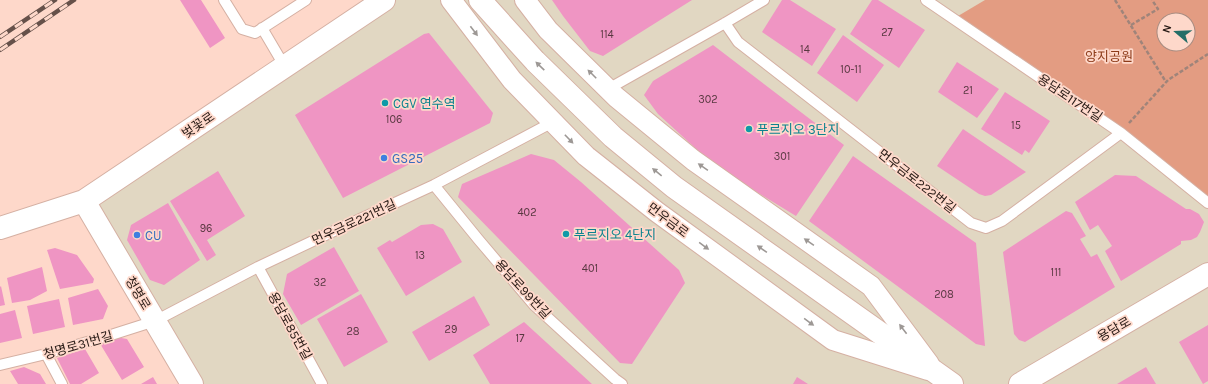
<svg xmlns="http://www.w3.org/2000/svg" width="1208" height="384" font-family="Karla,'Noto Sans KR',sans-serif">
<rect width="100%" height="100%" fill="#fed8ca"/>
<path fill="#e1d7c2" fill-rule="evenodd" d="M384 0H1208V384H190L84 201ZM1164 20H1188V44H1164Z"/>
<path fill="#e39c82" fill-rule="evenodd" d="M985 0H1208V203L1121 133 953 19ZM1164 20H1188V44H1164Z"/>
<path fill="#ef95c3" d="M180 0H201L225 38 210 48Z
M552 0H692L603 56 590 51 563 16Z
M782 0H790L836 29 812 66 762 32Z
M872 0H878L925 30 899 68 850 34Z
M429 33 493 113 490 123 343 198 295 115 424 34Z
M843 35 884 65 857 102 817 73Z
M713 45 844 145 796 216 716 167 658 114 644 95 653 81Z
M957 62 999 89 977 118 938 92Z
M1005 92 1050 121 1029 153 1025 150 1022 155 981 129Z
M963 129 1026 172 991 195 985 196 979 194 937 166Z
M531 154 554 160 581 182 679 270 685 283 632 364 620 363 458 197 462 184Z
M853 156 976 243 985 346 976 344 809 221Z
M218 171 245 216 207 240 216 255 207 261 170 201Z
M1115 175 1136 176 1186 209H1190L1199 214 1204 222 1200 232 1197 237 1191 240 1181 241V244L1121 281 1105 251 1112 246 1098 225 1090 230 1075 202Z
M168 203 200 260 164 285 150 280 127 240 131 225Z
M1066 211 1072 213 1086 236 1080 239 1091 257 1097 254 1115 287 1025 342 1019 340 1014 334 1003 252Z
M433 224 443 229 462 262 406 296 377 248 390 240 392 242 421 225Z
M334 247 359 291 301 325 283 294 287 274Z
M55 248 77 255 94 279 93 283 60 289 47 250Z
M42 267 47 291 30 300 12 303 7 278Z
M1 286 5 305 0 306V287Z
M98 289 108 306 103 319 73 325 68 298Z
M361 294 388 342 344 367 317 319Z
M474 296 490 325 429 361 412 332Z
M59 299 65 327 33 334 27 306Z
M15 310 22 338 0 343V314Z
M524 322 592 384H490L473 355Z
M1208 325V381L1203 384 1179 342Z
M116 337 127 339 144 367 122 380 99 342Z
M85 349 99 373 81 384H70L57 358Z
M24 367 40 374 46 384H18L10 371Z
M1146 367 1156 384H1117Z
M153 377 157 384H141Z
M797 377 808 384H793Z"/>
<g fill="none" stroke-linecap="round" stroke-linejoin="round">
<g stroke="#d5b0a3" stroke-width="12">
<path id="lane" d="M224 0 242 29 255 33 306 0
M926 0 1121 133 1208 203
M725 23 738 42 971 223 986 228 1002 221 1121 133
M262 28 285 67
M608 89 725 23 764 0
M434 185 478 239 534 305 615 379 622 384
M258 267 322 384
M46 354 62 384
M0 365 46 354 111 335 155 321 258 267 334 231 434 185 553 122"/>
</g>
<g stroke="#d5b0a3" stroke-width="22">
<path id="street" d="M451 0 512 80 586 156 657 212 833 340 928 370
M525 0 548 30 616 97 693 160 871 286 929 364"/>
</g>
<g stroke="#d5b0a3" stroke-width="24">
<path id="secondary" d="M480 0 535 61 613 137 674 187 952 384
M84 201 192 384
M0 228 84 201 384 0
M1020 384 1208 274"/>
</g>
<path stroke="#9f847a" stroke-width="2.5" stroke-dasharray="4 2" stroke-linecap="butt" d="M1115 0 1166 82
M1131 25 1158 9 1152 0
M1129 123 1168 80 1208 54"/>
<use href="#lane" stroke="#fff" stroke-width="10"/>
<use href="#street" stroke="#fff" stroke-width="20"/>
<use href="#secondary" stroke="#fff" stroke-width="22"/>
<g stroke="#66514a" stroke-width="4.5">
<path id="rail" d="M0 37 55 0
M0 50 74 0"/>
</g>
<use href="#rail" stroke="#fed8ca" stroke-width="3" stroke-dasharray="9" stroke-linecap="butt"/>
</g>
<defs><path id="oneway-solid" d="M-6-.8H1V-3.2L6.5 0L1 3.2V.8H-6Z"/></defs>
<g fill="#9d9895">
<use href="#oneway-solid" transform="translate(474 31) rotate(53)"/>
<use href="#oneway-solid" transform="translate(540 66) rotate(-136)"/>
<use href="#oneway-solid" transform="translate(592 74) rotate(-135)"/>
<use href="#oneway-solid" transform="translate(569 139) rotate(46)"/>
<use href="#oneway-solid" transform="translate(703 167) rotate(-145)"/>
<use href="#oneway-solid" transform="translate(657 172) rotate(-141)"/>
<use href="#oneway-solid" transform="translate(809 242) rotate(-145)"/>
<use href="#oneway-solid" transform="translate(704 246) rotate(36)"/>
<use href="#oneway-solid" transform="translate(762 249) rotate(-145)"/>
<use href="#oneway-solid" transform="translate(809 322) rotate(36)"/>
<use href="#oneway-solid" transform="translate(903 329) rotate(-127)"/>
</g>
<g fill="#0f9aa8" stroke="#fed8ca" stroke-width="1.5">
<circle cx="385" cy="103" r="4"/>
<circle cx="749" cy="129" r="4"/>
<circle cx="566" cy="234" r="4"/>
</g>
<g fill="#3f7fe0" stroke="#fed8ca" stroke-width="1.5">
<circle cx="384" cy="158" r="4"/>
<circle cx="137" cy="235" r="4"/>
</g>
<g text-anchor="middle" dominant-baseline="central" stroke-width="3.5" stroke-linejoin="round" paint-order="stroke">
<g font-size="11" fill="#583840">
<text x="887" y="32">27</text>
<text x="607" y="34">114</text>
<text x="805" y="49">14</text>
<text x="851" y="69">10-11</text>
<text x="968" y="90">21</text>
<text x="708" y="99">302</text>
<text x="394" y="119">106</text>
<text x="1016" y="125">15</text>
<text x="782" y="156">301</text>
<text x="527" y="212">402</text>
<text x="206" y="228">96</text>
<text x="420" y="255">13</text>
<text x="590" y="268">401</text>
<text x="1056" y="272">111</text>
<text x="320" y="282">32</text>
<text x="944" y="294">208</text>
<text x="451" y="329">29</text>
<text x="353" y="331">28</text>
<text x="520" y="338">17</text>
</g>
<g font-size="13" fill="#8c3a18" stroke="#fed8ca">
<text x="1109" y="56">양지공원</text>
</g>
<g font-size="13" fill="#261914" stroke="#fed8ca">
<text transform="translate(1070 98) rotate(34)">용담로117번길</text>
<text transform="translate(198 125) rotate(-34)">벚꽃로</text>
<text transform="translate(917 181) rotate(38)">먼우금로222번길</text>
<text transform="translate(668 220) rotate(37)">먼우금로</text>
<text transform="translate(354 222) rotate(-25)">먼우금로221번길</text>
<text transform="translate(523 289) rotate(47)">용담로99번길</text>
<text transform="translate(138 293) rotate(59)">청명로</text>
<text transform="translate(290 326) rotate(61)">용담로85번길</text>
<text transform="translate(1114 329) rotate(-30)">용담로</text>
<text transform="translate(78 345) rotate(-16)">청명로31번길</text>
</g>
<g font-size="13" fill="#0d838f" stroke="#fed8ca" text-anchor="start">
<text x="393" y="103">CGV 연수역</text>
<text x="757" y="129">푸르지오 3단지</text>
<text x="574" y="234">푸르지오 4단지</text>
</g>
<g font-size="13" fill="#366cbe" stroke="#fed8ca" text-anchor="start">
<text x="392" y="158">GS25</text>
<text x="145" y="235">CU</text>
</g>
</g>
<g transform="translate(1176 32) rotate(289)"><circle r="19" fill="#fed8ca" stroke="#a88c81"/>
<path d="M0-3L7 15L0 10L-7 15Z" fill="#246e67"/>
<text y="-6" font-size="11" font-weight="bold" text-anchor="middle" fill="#261914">N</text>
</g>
</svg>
